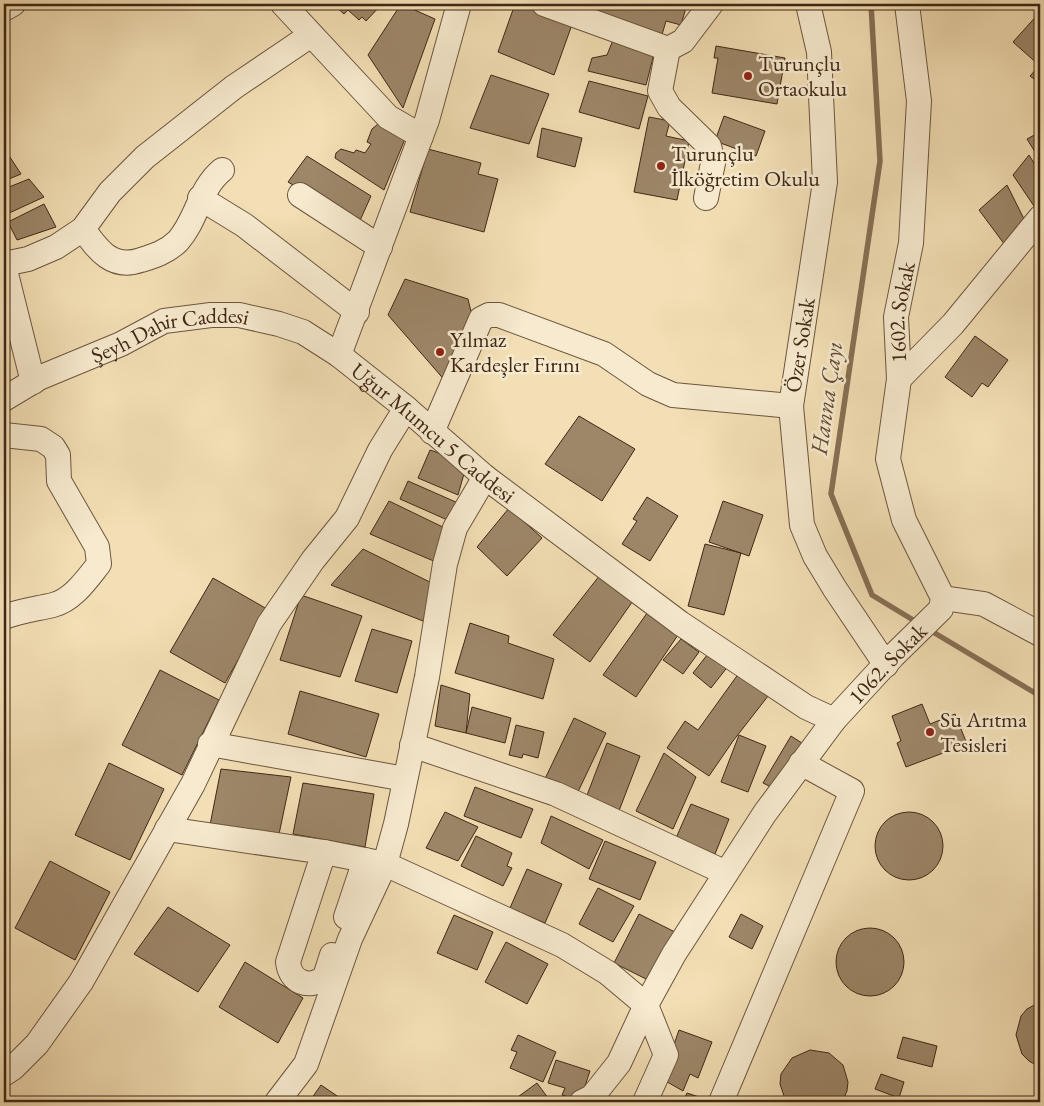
<svg xmlns="http://www.w3.org/2000/svg" width="1044" height="1106" font-family="'EB Garamond',serif">
<rect width="100%" height="100%" fill="#f3dfb5"/>
<filter id="stains"><feTurbulence type="fractalNoise" baseFrequency=".004" numOctaves="4"/><feColorMatrix values="0 0 0 0 .2 0 0 0 0 .09 0 0 0 0 .02 0 0 0 .5 -.17"/></filter>
<radialGradient id="worn" r=".72"><stop offset=".6" stop-color="#630" stop-opacity="0"/><stop offset="1" stop-color="#630" stop-opacity=".3"/></radialGradient>
<g fill="none" stroke-linecap="round" stroke-linejoin="round">
<path stroke="#867055" stroke-width="5.5" d="M871 4 880 161 831 494 872 595 918 623
M928 629 1040 696"/>
</g>
<path fill="#9d8769" stroke="#3f2716" d="M333 4H382L366 21 362 17 359 20 348 10 344 14Z
M401 4 435 19 403 108 368 55Z
M515 4H536L574 19 554 75 498 52Z
M585 4H687L681 25 666 21 661 38 585 6Z
M1040 12V66L1013 42Z
M615 35 655 50 646 85 588 71 592 58 607 55Z
M716 46 785 58 777 104 712 93 718 58H714Z
M1040 65V83L1030 76Z
M491 75 549 94 529 144 470 128Z
M589 81 648 96 639 129 579 112Z
M724 116 765 131 756 156 715 141Z
M649 117 670 121 666 136 689 141 677 200 634 192Z
M384 119 405 139 384 190 335 158 336 153 341 149 354 153 356 150 365 153 371 144 367 142 372 129Z
M542 128 582 138 575 167 537 157Z
M1040 132V160L1027 139Z
M4 148 21 174 4 181Z
M428 149 481 163 478 174 498 179 484 232 410 212Z
M1029 155 1040 173V209L1038 212 1013 175Z
M307 156 371 196 358 225 288 182Z
M29 179 44 197 7 214 4 209V189Z
M1007 185 1026 223 1005 245 979 210Z
M44 204 56 227 17 240 8 222Z
M405 279 468 299 473 320 447 383 388 315Z
M975 336 1008 360 988 387 982 383 972 397 945 377Z
M579 416 635 449 602 501 545 464Z
M430 450 467 463 458 495 418 478Z
M408 481 458 503 452 522 400 499Z
M647 497 678 516 650 561 622 544 637 521 633 519Z
M389 501 451 531 436 562 370 534Z
M723 501 763 515 749 556 709 542Z
M509 508 542 538 507 576 477 547Z
M705 544 741 553 724 615 688 606Z
M363 549 438 586 423 621 331 585Z
M600 575 635 598 590 662 553 635Z
M213 578 267 609 225 683 170 652Z
M301 595 362 616 340 677 280 660Z
M650 609 680 632 636 697 603 675Z
M470 623 509 636 508 643 554 659 543 699 455 673Z
M372 629 412 641 397 693 355 681Z
M681 639 699 652 683 674 663 660Z
M711 650 729 665 711 688 693 673Z
M160 670 219 700 182 775 122 745Z
M739 673 772 691 733 741 709 776 667 748 685 721 698 730Z
M441 685 470 694 466 733 435 726Z
M300 691 379 714 366 757 288 734Z
M922 704 930 724 955 714 967 744 906 767 897 743 901 741 892 716Z
M472 707 511 718 505 743 466 733Z
M574 718 606 733 575 798 543 783Z
M516 725 544 732 538 758 523 754 522 758 509 755Z
M739 735 766 746 748 792 721 782Z
M791 736 805 745 775 789 763 783Z
M607 743 640 756 617 816 584 803Z
M664 753 696 777 673 829 636 811Z
M109 763 164 789 130 860 75 835Z
M221 769 291 777 278 839 210 825Z
M303 783 374 794 365 847 293 834Z
M475 787 533 809 521 838 464 816Z
M691 804 729 819 715 854 676 838Z
M445 812 478 827 458 861 426 848Z
M875 846a34 34 0 1 1 68 0a34 34 0 1 1-68 0Z
M551 816 603 840 589 869 541 843Z
M476 836 512 853 507 866 512 868 503 886 461 866Z
M605 841 656 862 640 900 589 879Z
M50 861 110 892 75 960 15 928Z
M527 869 562 884 545 923 510 908Z
M598 888 634 906 613 942 579 924Z
M168 907 230 945 198 992 134 954Z
M639 914 681 935 654 983 614 963Z
M741 914 763 926 752 949 729 937Z
M454 915 493 932 477 970 437 953Z
M836 962a34 34 0 1 1 68 0a34 34 0 1 1-68 0Z
M506 942 548 964 527 1004 485 982Z
M245 962 303 998 278 1043 219 1007Z
M1040 1002V1067L1029 1061 1022 1054 1016 1035 1021 1016 1027 1009Z
M679 1030 712 1042 698 1078 690 1074 683 1091 662 1079Z
M518 1035 556 1052 543 1082 510 1068 517 1052 511 1050Z
M903 1037 937 1046 932 1067 897 1058Z
M810 1050 829 1053 843 1065 848 1082 847 1091 842 1102H786L780 1084 781 1074 792 1058Z
M556 1060 590 1071 580 1101 562 1095 565 1088 548 1083Z
M881 1074 904 1082 899 1098 875 1089Z
M537 1083 551 1102H511Z
M321 1085 346 1102H309Z
M687 1093 714 1102H683Z"/>
<g fill="none" stroke-linecap="round" stroke-linejoin="round">
<g stroke="#6c553e" stroke-width="26">
<g id="minor">
<path d="M283 4 388 117 421 136"/>
<path d="M544 4 668 49"/>
<path d="M808 4 819 52 825 182 791 406 802 525 815 556 835 589 886 665"/>
<path d="M4 9 13 4"/>
<path d="M300 195 380 247"/>
<path d="M200 198 244 225 357 312"/>
<path d="M706 198 713 163 709 146 669 107 660 91 668 49 683 41 711 4"/>
<path d="M83 229C98 250 112 270 141 260 154 256 167 252 178 241 197 220 199 189 222 170"/>
<path d="M4 264 28 259 56 247 83 229 110 192 145 157 234 87 311 35"/>
<path d="M4 266 33 382"/>
<path d="M339 355 427 120 459 4"/>
<path d="M899 379 953 324 1040 218"/>
<path id="s1" d="M4 399 39 378 121 344 164 321 211 315H239L279 324 303 332 339 355 406 408 485 477 680 623 806 707 834 720"/>
<path d="M432 432 481 319 489 315H499L604 354 648 384 673 395 791 406"/>
<path d="M4 435 41 439 53 447 58 455 59 481 97 547 99 564C87 579 73 600 53 605 36 609 20 611 4 617"/>
<path d="M485 477 455 528 445 564 427 677 396 824 385 864 562 945 608 973 646 1005 666 1055 645 1102"/>
<path d="M943 598 984 604 1040 634"/>
<path d="M210 744 405 779"/>
<path d="M412 745 556 794 726 873"/>
<path d="M167 829 324 852 385 864 350 939 306 1064 277 1102"/>
<path d="M324 852 288 962C290 982 309 990 325 977L332 955"/>
<path d="M346 917 365 860"/>
<path d="M4 1074 13 1068 37 1044 81 982 193 784 269 624 313 560 347 518 380 450 406 408"/>
<path id="s2" d="M582 1102 592 1097 619 1063 646 1005 674 954 765 813 834 720 893 656 941 609 943 598 904 520 888 459 899 379 896 317 911 243 919 101 907 4"/>
<path d="M721 1102 852 791 801 763"/>
</g>
</g>
<use href="#minor" stroke="#f7eacf" stroke-width="24"/>
</g>
<g fill="#8f2418" stroke="#f7eacf" stroke-width="2">
<circle cx="748" cy="76" r="5"/>
<circle cx="661" cy="166" r="5"/>
<circle cx="440" cy="352" r="5"/>
<circle cx="930" cy="732" r="5"/>
</g>
<g text-anchor="middle" dominant-baseline="central" stroke-width="5" stroke-linejoin="round" paint-order="stroke">
<g font-size="22" fill="#3f2716" stroke="#f7eacf" text-anchor="start">
<text x="758" y="63">Turunçlu<tspan x="758" dy="25">Ortaokulu</tspan></text>
<text x="671" y="153">Turunçlu<tspan x="671" dy="25">İlköğretim Okulu</tspan></text>
<text x="450" y="339">Yılmaz<tspan x="450" dy="25">Kardeşler Fırını</tspan></text>
<text x="940" y="719">Su Arıtma<tspan x="940" dy="25">Tesisleri</tspan></text>
</g>
<g font-size="22" fill="#3f2716" stroke="#f7eacf">
<text stroke="none"><textPath href="#s2" startOffset="924">1602. Sokak</textPath></text>
<text stroke="none"><textPath href="#s1" startOffset="181">Şeyh Dahir Caddesi</textPath></text>
<text transform="translate(800 345) rotate(-81)">Özer Sokak</text>
<text stroke="none"><textPath href="#s1" startOffset="485">Uğur Mumcu 5 Caddesi</textPath></text>
<text stroke="none"><textPath href="#s2" startOffset="538">1062. Sokak</textPath></text>
</g>
<g font-size="24" font-style="italic" fill="#634b36" stroke="#f7eacf">
<text transform="translate(826 398) rotate(-82)">Hanna Çayı</text>
</g>
</g>
<rect width="1044" height="1106" fill="none" stroke="#f3dfb5" stroke-width="20"/>
<rect x="5" y="5" width="1034" height="1096" fill="none" stroke="#3f2716" stroke-width="2.5"/>
<rect x="10" y="10" width="1024" height="1086" fill="none" stroke="#3f2716"/>
<rect width="100%" height="100%" filter="url(#stains)"/>
<rect width="100%" height="100%" fill="url(#worn)"/>
</svg>
